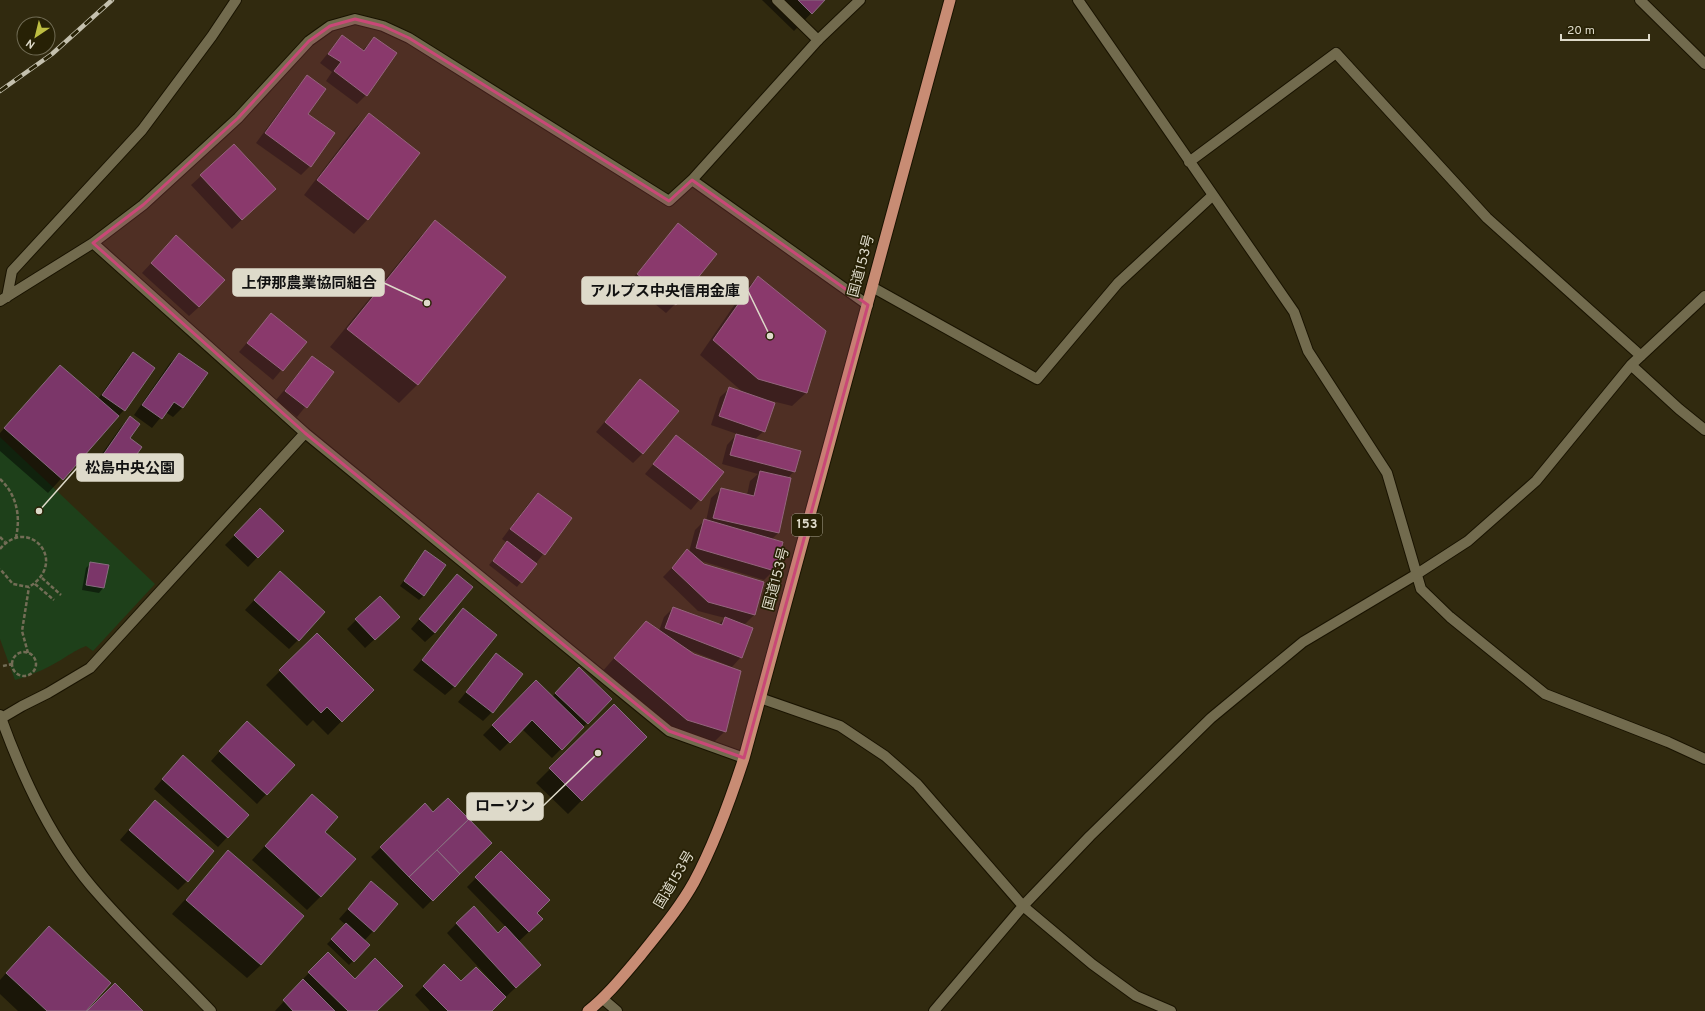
<svg xmlns="http://www.w3.org/2000/svg" width="1705" height="1011" font-family="Overpass,'Noto Sans JP',sans-serif">
<rect width="100%" height="100%" fill="#312a0f"/>
<path fill="#1e401a" d="M0 437 155 584 93 651 86 646C78 649 74 652 67 656 52 666 33 675 15 680L0 639Z"/>
<path fill="#0007" d="M762 0H824L794 31Z
M342 36 362 51 374 38 366 95 357 104 326 81 332 72 320 63Z
M307 76V114L310 166 301 175 256 143 298 86Z
M369 114 419 153 367 220 354 234 304 195 355 128Z
M201 176 265 198 232 229 191 185Z
M436 221 504 277 417 385 399 403 330 347 418 239Z
M678 224 675 304 666 313 629 283Z
M167 246 199 307 189 316 142 273Z
M758 277 806 393 792 406 768 400 764 431 754 440 794 471 788 478 790 479 778 533 771 540 774 570 764 580 698 560 755 614 745 624 738 622 741 657 732 667 684 648 725 731 711 745 673 733 601 673 646 622 659 631 664 617 673 608 718 625 725 618 698 611 663 577 688 551 689 552 695 530 705 520 706 521 711 498 721 489 747 495 750 481 758 474 722 464 727 445 737 434 711 425 720 397 730 388 744 393 700 355 744 291Z
M271 315 305 342 273 380 239 352Z
M133 353 124 410 48 493 0 451V433L60 366 98 399 124 362Z
M179 354 206 373 182 408 173 417 165 412 152 428 134 415 170 363Z
M312 357 333 373 297 417 276 400Z
M640 381 643 453 633 463 596 432Z
M130 418 129 439 141 447 124 471 115 480 94 465 121 427Z
M677 436 722 472 691 510 645 474Z
M538 494 571 519 517 587 489 565 507 543 502 539 529 503Z
M260 510 283 531 248 567 225 545Z
M425 551 424 595 419 600 400 586Z
M91 563 108 566 103 588 99 593 82 590 86 568Z
M457 575 435 633 425 642 411 629Z
M271 582 298 640 289 649 245 610Z
M464 610 455 686 445 695 413 670Z
M356 620 389 626 365 648 347 629Z
M317 634 372 690 328 735 313 720 307 726 266 685Z
M496 655 492 712 483 721 458 702Z
M579 669 611 699 552 758 522 729 500 751 483 735 536 681 552 697Z
M614 705 645 737 568 814 536 783Z
M237 732 293 765 257 804 211 761Z
M174 766 248 815 218 847 154 789Z
M312 795 324 832 321 896 307 910 252 860Z
M448 799 490 843 423 909 371 857 425 805 433 814Z
M146 810 187 881 178 890 120 840Z
M228 852 261 965 247 978 172 914Z
M501 853 536 913 533 928 518 942 530 974 491 1011H430L415 995 444 966 461 983 494 984 447 933 457 923 498 934 506 927 467 887Z
M371 883 373 931 364 941 368 945 349 965 327 944 346 925 339 919Z
M35 941 85 1011H18L0 994V980Z
M328 954 376 1011H275L301 983 300 982Z"/>
<path fill="#7b3669" stroke="#886d7f" d="M798 0H825L812 14Z
M342 35 364 51 374 37 397 53 367 96 334 71 341 62 328 54Z
M307 75 326 89 308 114 335 133 311 167 265 133Z
M369 113 420 153 368 220 317 180Z
M234 144 276 189 242 220 200 175Z
M435 220 506 277 418 385 347 329Z
M678 223 717 254 676 305 637 274Z
M176 235 225 280 199 307 151 263Z
M758 276 826 331 807 393 758 379 713 340Z
M271 313 307 342 283 371 247 343Z
M133 352 155 368 125 411 102 395Z
M179 353 208 373 183 408 174 402 162 419 142 405Z
M312 356 334 372 307 408 285 391Z
M60 365 119 416 63 480 4 428Z
M640 379 679 411 643 454 605 422Z
M729 387 775 403 765 432 719 416Z
M130 416 140 424 130 438 142 447 125 471 103 455Z
M736 434 801 451 795 472 730 455Z
M676 435 724 472 701 501 653 464Z
M760 471 791 478 779 533 713 518 721 488 754 496Z
M538 493 572 518 545 555 510 529Z
M260 508 284 531 258 558 234 535Z
M704 519 783 542 775 571 696 548Z
M507 541 537 564 522 583 493 561Z
M687 549 704 564 764 582 755 615 708 602 672 568Z
M425 550 446 565 424 596 404 581Z
M90 562 109 565 104 588 86 585Z
M280 571 325 612 299 641 254 600Z
M457 574 473 587 435 633 419 619Z
M380 596 400 617 375 640 355 619Z
M673 607 722 625 725 617 753 628 742 658 665 628Z
M463 608 497 635 455 687 422 660Z
M646 621 694 654 741 671 726 732 687 720 614 658Z
M317 633 374 690 342 722 327 707 321 713 279 670Z
M496 653 523 674 493 713 466 692Z
M579 667 612 699 588 724 555 693Z
M536 680 584 727 562 750 532 720 510 743 492 725Z
M614 704 647 737 582 801 549 768Z
M247 721 295 765 267 795 219 751Z
M183 755 249 815 228 838 162 779Z
M312 794 338 817 325 832 356 859 321 897 265 846Z
M448 798 469 819 409 877 380 847 425 803 433 812Z
M155 800 214 851 188 882 129 830Z
M469 819 492 843 460 874 437 850Z
M228 850 304 916 261 965 186 900Z
M437 850 460 874 433 901 409 877Z
M501 851 550 900 537 913 543 919 529 932 475 877Z
M371 881 398 904 374 932 348 909Z
M474 906 498 933 505 926 541 965 516 988 456 923Z
M346 923 370 945 354 962 331 939Z
M49 926 111 983 86 1011H47L6 973Z
M328 952 355 979 375 958 403 986 377 1011H348L308 972Z
M444 964 461 981 476 967 506 997 492 1011H448L423 986Z
M303 979 335 1011H293L283 1000Z
M115 983 143 1011H87Z"/>
<g fill="none" stroke-linecap="round" stroke-linejoin="round">
<g stroke="#191300" stroke-width="12">
<path id="service" d="M777 0 818 40
M872 287 1037 379 1118 283 1212 196
M603 999 617 1011"/>
</g>
<g stroke="#191300" stroke-width="12">
<path id="minor" d="M1078 0 1294 312 1308 351 1387 473 1421 589 1450 617 1545 694 1668 742 1705 759
M1640 0 1705 64
M1189 162 1336 53 1487 218 1641 356
M692 180 868 305
M93 243 305 433 669 731 744 758
M7 297 12 271 142 130 212 36 236 0
M0 301 93 243 143 205 238 118 309 41 330 26 355 19 383 26 409 38 669 201 692 180 818 40 860 0
M1631 365 1679 409 1705 430
M760 698 840 726 885 756 917 784 1023 906 1092 964 1136 996 1171 1011
M0 719 22 706 48 693 90 668 305 433
M934 1011 1023 906 1090 836 1211 718 1303 642 1417 574 1468 541 1536 481 1631 365 1705 296"/>
</g>
<g stroke="#191300" stroke-width="12">
<path id="tertiary" d="M0 715C23 779 53 844 99 895 134 935 174 972 211 1011"/>
</g>
<g stroke="#191300" stroke-width="13">
<path id="trunk" d="M588 1011C608 995 623 976 640 956 659 932 679 909 694 882 715 843 730 801 744 758L950 0"/>
</g>
<path stroke="#736d56" stroke-width="2.5" stroke-dasharray="4 2" stroke-linecap="butt" d="M0 479C16 494 21 515 16 537
M0 537 5 542
M0 549C28 515 70 561 29 587L13 584 0 569
M42 578 61 595
M35 584 54 600
M12 664a12 12 0 1 1 24 0a12 12 0 1 1-24 0Z
M28 653 22 631 29 587
M3 666 12 664"/>
<use href="#service" stroke="#726b4e" stroke-width="10"/>
<use href="#minor" stroke="#726b4e" stroke-width="10"/>
<use href="#tertiary" stroke="#726b4e" stroke-width="10"/>
<use href="#trunk" stroke="#c88c74" stroke-width="11"/>
<g stroke="#c4c0ae" stroke-width="4.5">
<path id="rail" d="M0 91 52 54 112 0"/>
</g>
<use href="#rail" stroke="#272105" stroke-width="3" stroke-dasharray="9" stroke-linecap="butt"/>
</g>
<path fill="#c94877" fill-opacity="0.2" stroke="#c94877" stroke-width="3" stroke-linejoin="round" d="M355 19 383 26 409 38 669 201 692 180 868 305 744 758 669 731 305 433 93 243 143 205 238 118 309 41 330 26Z"/>
<g text-anchor="middle" dominant-baseline="central" stroke-width="3.5" stroke-linejoin="round" paint-order="stroke">
<rect fill="#272105" stroke="#a7a28f" stroke-width="1" x="792" y="514" width="30" height="22" rx="3"/>
<g font-size="13" font-weight="bold" fill="#dedaca">
<text x="807" y="525">153</text>
</g>
<g font-size="14" fill="#dedaca" stroke="#272105">
<text transform="translate(862 266) rotate(-75)">国道153号</text>
<text transform="translate(777 579) rotate(-75)">国道153号</text>
<text transform="translate(675 880) rotate(-59)">国道153号</text>
</g>
</g>
<path fill="none" stroke="#dedaca" stroke-width="1.5" d="M427 303L384 283M770 336L748 291M39 511L77 468M598 753L543 806"/>
<g fill="#dedaca" stroke="#272105" stroke-width="1.5">
<circle cx="427" cy="303" r="4"/>
<circle cx="770" cy="336" r="4"/>
<circle cx="39" cy="511" r="4"/>
<circle cx="598" cy="753" r="4"/>
</g>
<g fill="#dedaca" stroke="#dedaca" stroke-width="1.5">
<rect x="233" y="269" width="151" height="27" rx="4"/>
<rect x="582" y="277" width="166" height="27" rx="4"/>
<rect x="77" y="454" width="106" height="27" rx="4"/>
<rect x="467" y="793" width="76" height="27" rx="4"/>
</g>
<g font-size="15" text-anchor="middle" font-weight="bold" fill="#111">
<text x="309" y="288">上伊那農業協同組合</text>
<text x="665" y="296">アルプス中央信用金庫</text>
<text x="130" y="473">松島中央公園</text>
<text x="505" y="811">ローソン</text>
</g>
<g transform="translate(36 36) rotate(215)"><circle r="19" fill="#272105" stroke="#706b54"/>
<path d="M0-3L7 15L0 10L-7 15Z" fill="#bebe42"/>
<text y="-6" font-size="11" font-weight="bold" text-anchor="middle" fill="#dedaca">N</text>
</g>
<path d="M1561 34v6h88v-6" fill="none" stroke="#dedaca" stroke-width="2"/>
<text x="1567" y="34" font-size="12" fill="#dedaca" stroke="#272105" stroke-width="3" paint-order="stroke">20 m</text>
</svg>
